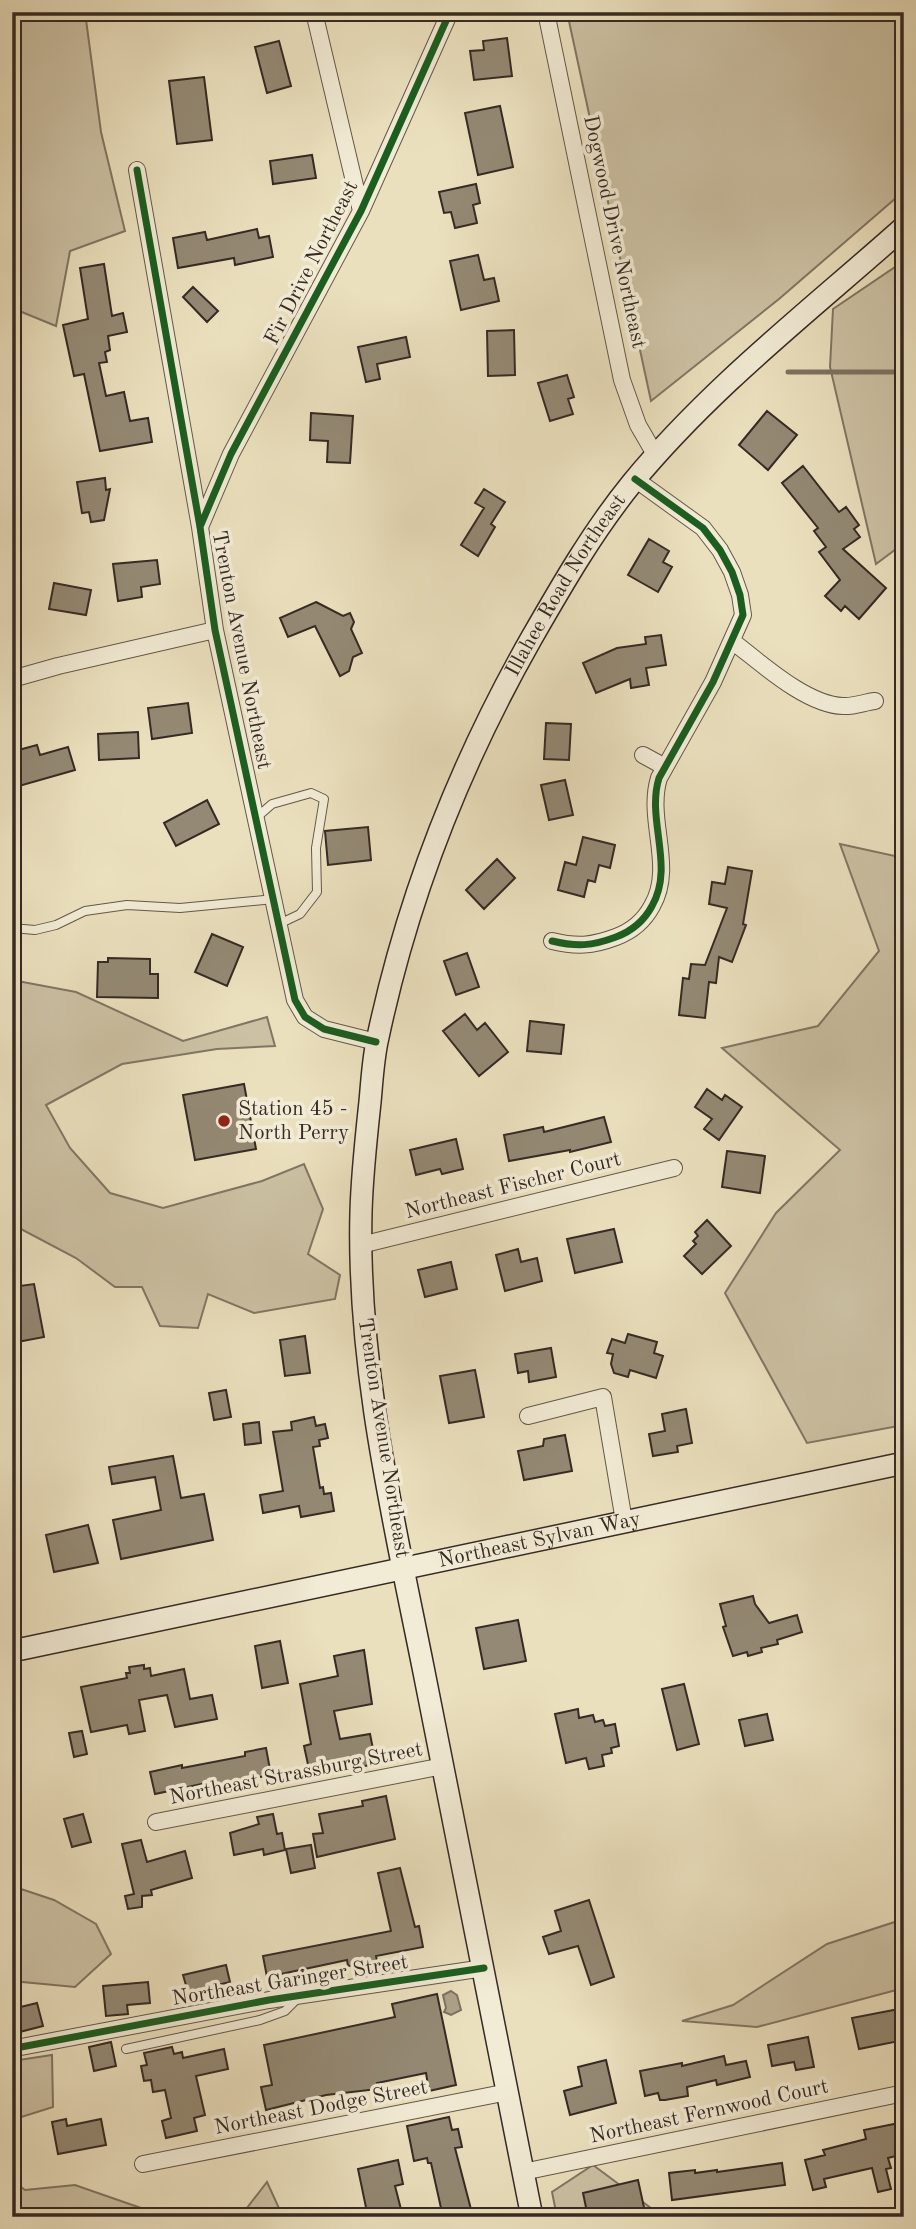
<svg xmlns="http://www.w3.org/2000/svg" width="916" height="2229" font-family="'Old Standard TT',serif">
<rect width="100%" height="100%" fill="#ebe0be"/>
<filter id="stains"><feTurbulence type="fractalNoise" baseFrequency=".00286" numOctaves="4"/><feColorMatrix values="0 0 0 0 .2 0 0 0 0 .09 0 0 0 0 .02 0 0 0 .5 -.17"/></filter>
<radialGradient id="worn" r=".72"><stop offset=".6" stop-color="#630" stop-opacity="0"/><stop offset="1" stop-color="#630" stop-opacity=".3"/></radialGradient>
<path fill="#ccc1a4" stroke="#817664" stroke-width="2" d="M12 12H85L101 132 125 231 70 251 56 326 12 308Z
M567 12H904V191L779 299 651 401Z
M904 261V543L876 564 830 367 833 309Z
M840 844 904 858V1425L807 1443 725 1293 776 1213 840 1150 722 1048 818 1026 879 951Z
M12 980 76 992 183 1041 267 1017 275 1046 217 1049 122 1064 46 1105 70 1148 110 1193 163 1208 262 1181 304 1164 323 1209 308 1254 340 1275 335 1299 254 1313 208 1294 198 1328 160 1326 142 1287H115L76 1258 21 1229 12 1228Z
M12 1886 54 1900 96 1924 111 1954 75 1987 12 1981Z
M904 1919V1988L757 2027 682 2021 733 2005 827 1944Z
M52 2055 53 2107 12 2120V2061Z
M593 2165 663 2217H557L552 2192Z
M12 2180 25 2190 75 2185 141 2208 175 2217H12Z
M267 2182 283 2217H221L243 2213Z"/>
<path fill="#ada28a" stroke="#7d7261" stroke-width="2" d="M451 1991 457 1995 461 2010 451 2015 444 2012 446 2008 443 1995Z"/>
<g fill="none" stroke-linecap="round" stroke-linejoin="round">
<path stroke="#7d7261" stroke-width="5" d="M788 372H904"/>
</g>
<path fill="#948974" stroke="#362a24" stroke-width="2" d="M507 38 512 76 474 80 470 51 484 50 483 41Z
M279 41 291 86 267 93 255 47Z
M204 77 212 140 177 144 169 81Z
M500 106 513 167 478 175 465 113Z
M312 155 316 178 273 184 270 161Z
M476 184 480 203 473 205 477 223 455 228 451 212 444 213 439 192Z
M257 229 259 238 269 236 273 257 235 265 234 258 178 268 173 238 205 232 207 240Z
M478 255 484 280 494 278 499 301 461 310 450 261Z
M104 264 112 316 123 313 127 332 108 336 110 350 105 352 107 362 99 363 106 396 124 392 130 421 148 418 152 442 100 451 84 374 74 376 63 325 88 319 80 268Z
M193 287 218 311 207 322 183 297Z
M514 330 515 375 488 376 487 331Z
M406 337 410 357 377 364 380 379 366 382 358 347Z
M567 375 574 397 568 399 573 414 550 421 538 383Z
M767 411 797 435 768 470 739 445Z
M311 413 353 416 350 463 327 462 328 441 310 440Z
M803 466 839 512 846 507 859 525 854 529 860 537 843 549 886 588 859 619 845 606 841 611 825 596 840 580 819 552 826 547 814 531 818 528 782 483Z
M105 478 106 490 110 489 104 520 91 522 89 512 82 513 77 482Z
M484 489 505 502 491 524 495 527 478 556 461 545 484 508 475 503Z
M649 539 669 551 663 562 672 567 658 592 628 575Z
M157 560 160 584 141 587 142 597 118 601 113 564Z
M54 583 91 590 86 615 49 609Z
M316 602 343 616 350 613 354 622 351 629 362 653 353 657 349 671 340 676 315 626 288 637 280 618Z
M661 635 666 665 646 668 649 685 631 688 630 679 596 693 583 663 617 648 646 644 645 637Z
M188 703 192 733 152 739 148 708Z
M546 723 571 724 569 760 544 759Z
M138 732 139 758 99 760 98 734Z
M37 745 40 755 68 747 75 770 12 788V773L21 771 15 751Z
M565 780 573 815 549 820 541 785Z
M207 800 219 824 176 846 164 823Z
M368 827 371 860 328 865 325 831Z
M583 837 615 845 610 868 599 865 595 882 588 880 584 897 558 890 565 862 576 865Z
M497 859 515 878 484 909 466 890Z
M728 867 752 871 743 924 746 925 732 962 719 957 716 983 709 982 705 1018 679 1015 683 978 689 979 691 964 705 965 727 908 709 904 712 882 725 884Z
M212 934 243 947 227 986 195 972Z
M467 953 479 987 456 995 444 961Z
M108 958 150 959V974H158V998L97 997 98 962H108Z
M465 1014 477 1030 485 1023 508 1052 479 1076 443 1031Z
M530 1021 564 1025 561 1054 527 1051Z
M244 1084 256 1149 195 1160 183 1095Z
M707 1089 722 1100 725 1095 742 1107 719 1140 704 1129 712 1119 695 1107Z
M604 1117 611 1142 570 1152V1150L509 1161 504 1135 543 1127 544 1132Z
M456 1139 463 1169 442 1174 440 1169 416 1175 410 1150Z
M727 1151 765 1156 760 1193 722 1187Z
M707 1220 731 1246 702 1274 684 1256 696 1244 693 1241 698 1236 695 1232Z
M614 1229 622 1262 575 1273 567 1239Z
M518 1249 521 1262 537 1258 542 1281 505 1291 496 1255Z
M451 1262 457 1289 425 1297 418 1270Z
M34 1284 44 1337 12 1343V1287Z
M628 1334 657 1342 654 1353 663 1356 656 1378 630 1370 628 1377 614 1373 611 1364 613 1354 607 1353 612 1339 625 1343Z
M305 1336 310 1373 285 1376 280 1340Z
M551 1348 556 1377 529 1382 528 1371 518 1373 515 1354Z
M475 1370 484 1417 449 1423 440 1376Z
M226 1390 231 1417 214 1420 209 1393Z
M686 1409 692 1443 677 1446 678 1452 653 1456 649 1434 665 1431 662 1414Z
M314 1417 316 1426 325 1424 328 1438 319 1440 320 1446 313 1447 320 1488 323 1487 324 1494 331 1493 334 1511 301 1517 299 1506 263 1513 260 1495 283 1491 273 1432 292 1430 291 1422Z
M259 1422 261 1443 245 1445 243 1424Z
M565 1435 572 1471 524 1480 518 1451 543 1446 544 1439Z
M173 1456 181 1498 204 1494 213 1540 121 1559 113 1520 161 1510 155 1477 112 1484 109 1467Z
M88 1525 98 1563 54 1572 46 1535Z
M753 1596 755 1604 769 1623 797 1615 802 1632 777 1640 778 1644 761 1648 762 1652 748 1656 747 1652 733 1656 723 1627 726 1626 720 1604Z
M518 1620 526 1661 484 1669 476 1628Z
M280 1641 288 1683 262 1688 255 1646Z
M364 1650 372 1704 334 1711 340 1739 370 1734 376 1764 347 1769 345 1761 309 1769 304 1746 311 1744 300 1684 338 1676 334 1656Z
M144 1665V1669L150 1668 151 1676 184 1669 190 1699 212 1695 217 1719 175 1727 167 1695 139 1700 145 1731 129 1734 127 1725 91 1732 81 1687 127 1678 126 1673H130L129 1667Z
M684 1684 699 1744 677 1750 662 1689Z
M578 1709 579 1718 593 1715 595 1722 603 1720 605 1726 615 1724 619 1746 611 1748 612 1753 602 1755 604 1766 589 1769 586 1758 566 1763 555 1714Z
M767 1714 773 1740 745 1746 739 1720Z
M82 1731 87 1754 74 1757 69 1733Z
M266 1748 271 1775 211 1786V1782L155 1794 150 1772 182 1765V1768L245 1756V1752Z
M386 1796 395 1839 317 1857 313 1834 323 1833 319 1814 363 1806 362 1801Z
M83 1814 91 1842 72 1847 64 1819Z
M273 1814 277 1834 282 1833 285 1850 264 1855 263 1849 234 1855 230 1833 259 1824 257 1817Z
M141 1840 147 1862 185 1851 192 1878 151 1890 152 1895 142 1896V1907L128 1909 125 1896 134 1894 122 1844Z
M311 1845 315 1868 291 1873 286 1849Z
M400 1868 415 1927 419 1926 423 1947 376 1956 377 1961 348 1966 347 1960 267 1977 263 1956 391 1931 378 1873Z
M589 1900 614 1977 591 1985 578 1946 549 1954 543 1937 561 1931 555 1911Z
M226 1965 230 1982 188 1992 183 1975Z
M148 1982 150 2003 127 2005 128 2014 106 2016 103 1986Z
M437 1994 456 2085 429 2091 426 2073 377 2083 378 2089 326 2095 266 2110 261 2087 272 2085 264 2045 395 2017 392 2004Z
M37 2003 43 2026 12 2034V2009Z
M904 2008V2040L859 2049 852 2018Z
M808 2037 814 2067 796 2070 794 2062 772 2066 768 2045Z
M111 2042 116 2066 94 2071 89 2047Z
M172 2047 174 2054 182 2052 183 2058 224 2049 228 2069 196 2076 205 2115 194 2118 197 2131 166 2138 162 2121 171 2118 165 2090 153 2092 151 2080 144 2081 141 2066 147 2065 144 2053Z
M724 2056 726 2065 746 2061 750 2077 717 2085 716 2080 687 2087 688 2096 665 2100H660L658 2093 645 2096 640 2071 682 2063V2066Z
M606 2060 616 2103 570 2115 564 2091 582 2086 578 2067Z
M449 2117 452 2130 458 2129 462 2147 455 2148 473 2217H443L431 2163H428L427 2158 414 2161 407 2126Z
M66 2119 67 2126 101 2119 106 2145 58 2154 52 2122Z
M904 2122V2154L888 2158 891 2168 886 2169 891 2189 878 2192 872 2168 824 2179 826 2187 813 2190 805 2160 825 2155 823 2150 866 2139 864 2130Z
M398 2160 403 2184 395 2186 403 2217H368L358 2169Z
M782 2163 785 2185 672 2200 669 2173 695 2170V2173L717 2170V2172Z
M638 2180 645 2212 621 2217H588L583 2193Z"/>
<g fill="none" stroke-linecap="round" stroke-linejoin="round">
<g stroke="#63584a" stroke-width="10">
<path id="service" d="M256 818 272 804 311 793 324 799 316 848 317 892 300 914 279 924
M12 928 35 930 56 925 85 911 127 905 180 908 274 899
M126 2049 260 2020 285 2011 298 1998"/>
</g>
<g stroke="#63584a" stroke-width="18">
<path id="minor" d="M314 12 361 211
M546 12 622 380 638 425 656 456
M137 170 200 527 215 630 295 1000 305 1017 324 1029 376 1042
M200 527 231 454 361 211 450 12
M732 641C760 662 806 705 843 706 853 707 865 702 875 701
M12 679 58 666 215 630
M643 755 665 767
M552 941C577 947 592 946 616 937 632 931 644 921 652 906 675 866 646 820 659 778L713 682 743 615 740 595 732 572 720 550 703 528 635 479
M361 1245 674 1168
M528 1416 603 1397 624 1521
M156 1822 443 1766
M21 2047 269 2000 484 1968
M143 2164 508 2092
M523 2172 904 2093"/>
</g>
<g stroke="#362a24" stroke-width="24">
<g id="secondary">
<path id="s1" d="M12 1651 904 1463"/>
<path id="s2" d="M532 2217C495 2034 460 1850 423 1667 393 1517 357 1366 361 1212 362 1175 366 1139 370 1102 372 1081 373 1058 378 1037 408 896 460 764 531 639 562 585 593 531 632 483 712 386 811 310 904 227"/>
</g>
</g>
<use href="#service" stroke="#f2ebd5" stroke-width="8"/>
<use href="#minor" stroke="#f2ebd5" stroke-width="16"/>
<use href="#secondary" stroke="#f2ebd5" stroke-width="21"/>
<g stroke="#f2ebd5" stroke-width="11">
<path id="cycleway" d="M137 170 200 527 215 630 295 1000 305 1017 324 1029 376 1042
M200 527 231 454 361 211 450 12
M552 941C577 947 592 946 616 937 632 931 644 921 652 906 675 866 646 820 659 778L713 682 743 615 740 595 732 572 720 550 703 528 635 479
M21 2047 269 2000 484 1968"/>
</g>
<use href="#cycleway" stroke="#1b5e20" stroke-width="7"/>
</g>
<circle fill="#8f2418" stroke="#f2ebd5" stroke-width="2.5" cx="224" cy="1121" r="7"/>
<g text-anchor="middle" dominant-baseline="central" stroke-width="7" stroke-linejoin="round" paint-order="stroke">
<g font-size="21" fill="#362a24" stroke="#f2ebd5">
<text transform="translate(614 232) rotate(78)">Dogwood Drive Northeast</text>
<text transform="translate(312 263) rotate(-63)">Fir Drive Northeast</text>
<text stroke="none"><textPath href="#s2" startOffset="1689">Illahee Road Northeast</textPath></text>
<text transform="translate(241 650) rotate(79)">Trenton Avenue Northeast</text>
<text transform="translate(513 1186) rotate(-14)">Northeast Fischer Court</text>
<text transform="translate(383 1438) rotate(81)">Trenton Avenue Northeast</text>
<text stroke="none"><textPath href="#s1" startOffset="539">Northeast Sylvan Way</textPath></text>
<text transform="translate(296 1774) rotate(-11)">Northeast Strassburg Street</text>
<text transform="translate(290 1981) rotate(-9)">Northeast Garinger Street</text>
<text transform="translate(321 2108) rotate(-11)">Northeast Dodge Street</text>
<text transform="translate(709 2112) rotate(-12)">Northeast Fernwood Court</text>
</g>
<g font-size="21" fill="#362a24" stroke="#f2ebd5" text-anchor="start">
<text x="238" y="1109">Station 45 -<tspan x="238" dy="24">North Perry</tspan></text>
</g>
</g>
<rect width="916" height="2229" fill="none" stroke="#ebe0be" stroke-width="42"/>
<rect x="14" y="14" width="888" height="2201" fill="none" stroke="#362a24" stroke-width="3.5"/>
<rect x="21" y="21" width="874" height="2187" fill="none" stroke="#362a24" stroke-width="2"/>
<rect width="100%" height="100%" filter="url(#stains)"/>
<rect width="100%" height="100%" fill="url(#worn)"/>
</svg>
